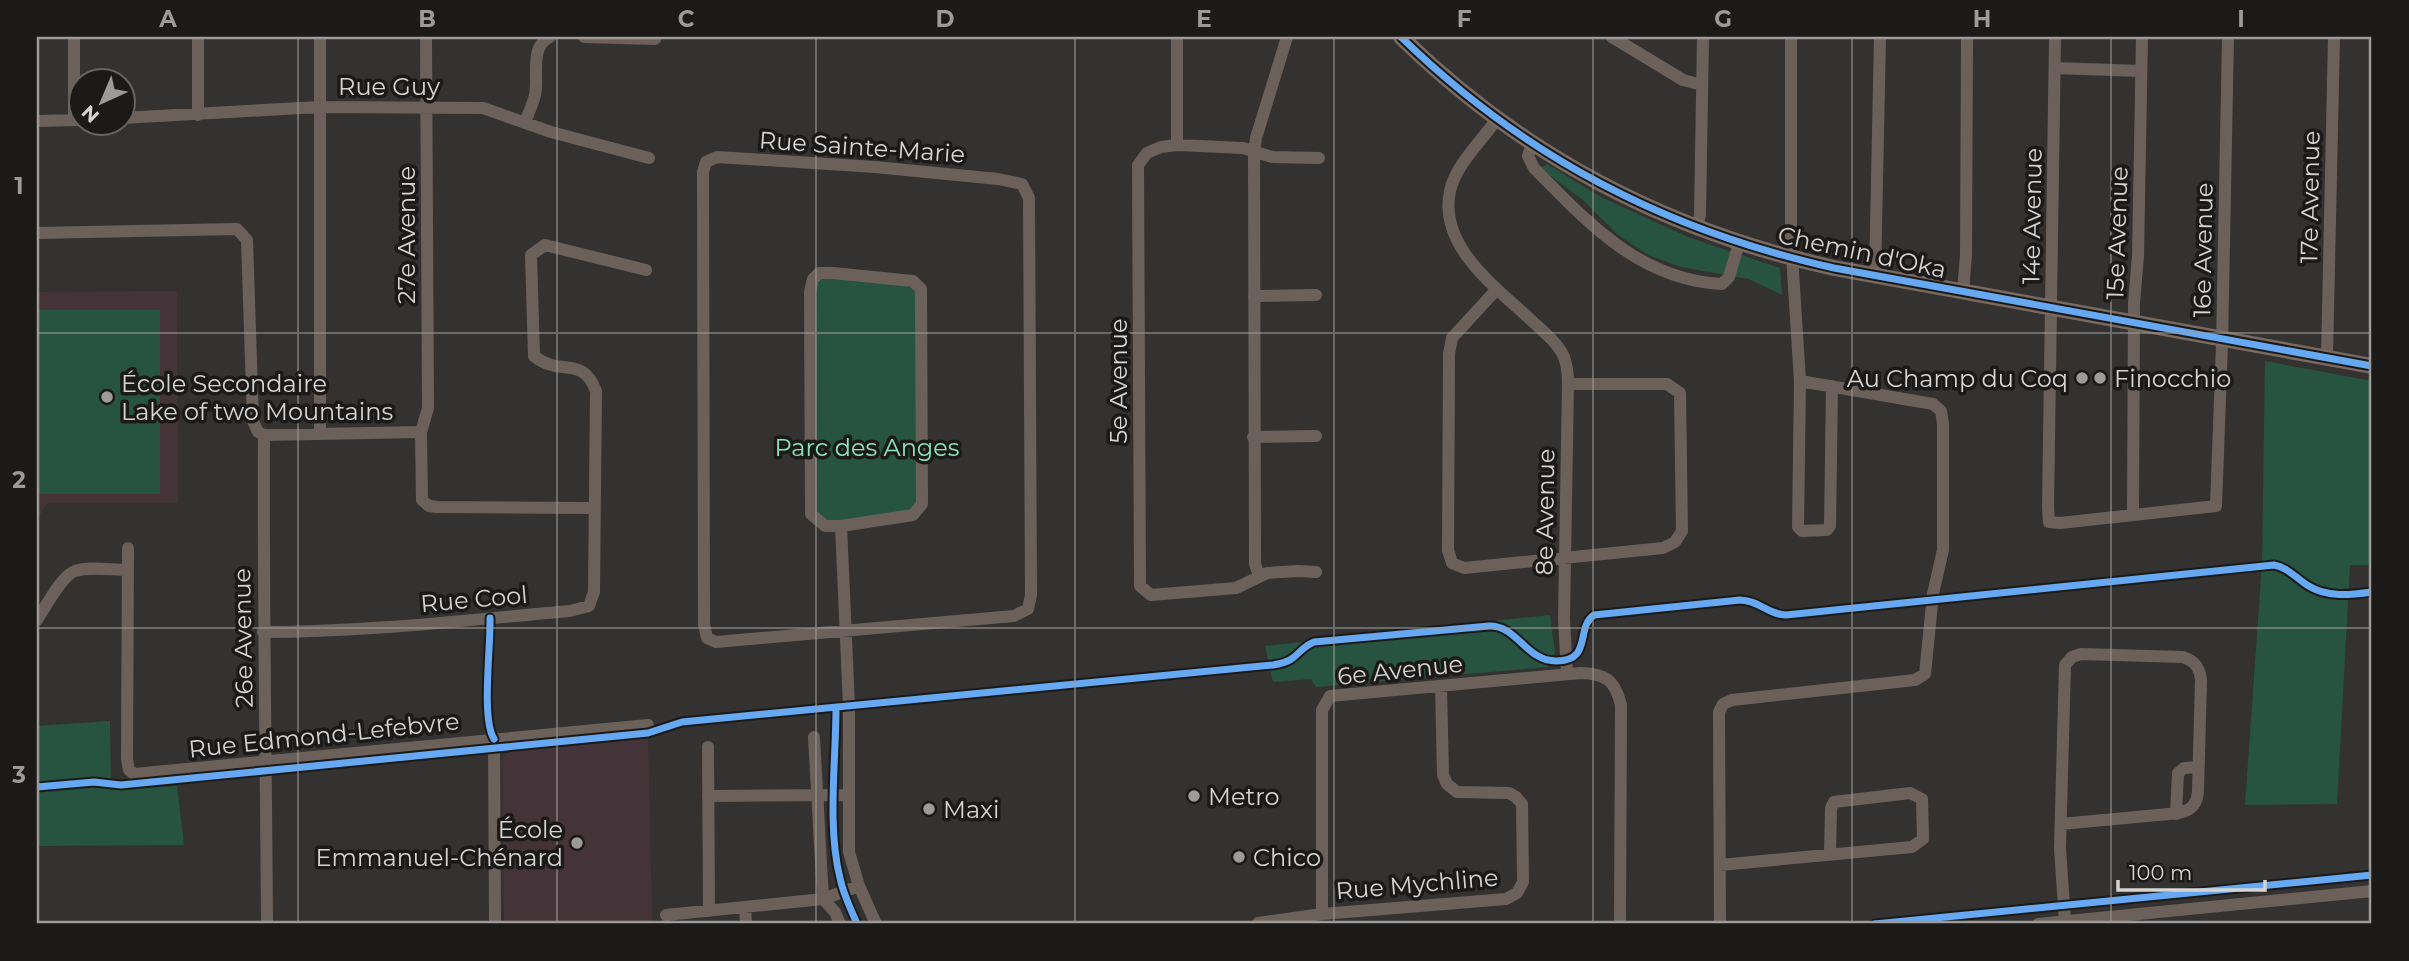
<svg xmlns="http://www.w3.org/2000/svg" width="2409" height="961" font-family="Montserrat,sans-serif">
<rect width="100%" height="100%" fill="#333230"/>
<path fill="#443439" d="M177 291 178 503H47L37 520V292Z
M648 737 652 924H504L502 762 504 756 512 751Z"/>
<path fill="#275440" d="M1547 164 1601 197 1688 237 1780 268 1782 295 1749 279 1681 267 1648 255 1617 234 1583 200 1540 168Z
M833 273 921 289 922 504 913 515 825 526 810 501 813 279Z
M37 310H160V494H37Z
M2265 361 2372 381V565H2350L2337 804 2245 805 2262 563Z
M1550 615 1555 652 1548 667 1316 687 1311 679 1273 682 1265 646Z
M110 721 111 790 177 786 184 845 37 846V726Z"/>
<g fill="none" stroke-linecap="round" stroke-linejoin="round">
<path stroke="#6c615a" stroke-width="12" d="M74 37V120
M426 37 428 408 421 432 422 500 429 506 437 507 595 508
M584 37 655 39
M1612 37 1683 80 1702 85
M2055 37 2048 507 2049 522 2060 523 2216 506 2222 345 2228 37
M2055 68 2141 71
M198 115V37
M122 118 319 107 483 108 551 132 649 158
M1496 120C1481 142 1456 164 1450 191 1438 247 1497 288 1532 321 1543 331 1558 343 1564 357 1567 365 1568 375 1568 384L1564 619 1567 674
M37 121 80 120
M525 122C528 114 533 104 535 95 539 77 529 46 550 37
M1532 144 1528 156 1534 168C1588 223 1640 280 1722 284L1729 277 1739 243
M1177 145V37
M717 157 875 167 998 179 1022 184 1029 198 1031 595 1028 609 1014 616 716 642 707 638 704 624 703 172 706 162Z
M1697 228 1700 215 1703 37
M37 233 237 229 247 240 253 421 258 432 264 435
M819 273H833L913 281 921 289 922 504 913 515 841 526H825L811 514 810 292 813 279Z
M1875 276 1880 37
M1497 289 1452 338 1449 354 1448 550 1452 563 1464 568 1663 548 1675 542 1682 531 1680 393 1667 384H1568
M1963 292 1966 255 1967 37
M1254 296 1316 295
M2327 357 2334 37
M1800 381 1798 527 1802 531 1827 530 1830 526 1832 386
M320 433V37
M264 435C263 598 266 761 267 924
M264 435 421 432
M1253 437 1316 436
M2133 514 2134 303 2138 256 2142 37
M841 526 849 706V852L859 886 876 924
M128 548 127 759 129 770 134 774 648 725
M1316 572 1298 571 1267 573 1236 588 1151 595 1140 586 1138 165 1147 153 1161 147 1177 145 1243 148 1272 157 1319 158
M1259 576 1255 564 1254 153 1256 138 1287 37
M37 620C45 608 62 575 75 571 90 566 111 570 127 570
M263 632C366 632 467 620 570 611L589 606 594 592 596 391C582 354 561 378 534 356L531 255 545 245 646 270
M814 737 823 899 835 912 840 924
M494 739 495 924
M708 747 709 911
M708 796 848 795
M2176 814 2178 773 2184 768 2198 767
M2061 824 2179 813C2192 810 2197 804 2198 791L2201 680C2200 668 2195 661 2183 657L2081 654 2072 657 2065 665 2060 848 2065 922
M1720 865 1912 847 1923 839 1922 799 1910 793 1834 802 1831 808 1830 854
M745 907 746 924
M1322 914V710L1330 696 1581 673C1606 674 1615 680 1621 705L1620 924
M666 915 823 899 859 886
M1258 923 1322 914 1506 899 1517 893 1523 882 1522 804 1516 797 1509 793 1457 792 1447 784 1443 775 1441 686
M1720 924 1719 712 1723 704 1732 700 1915 680 1925 674 1933 594 1943 550V424L1941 411 1933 404 1800 381 1791 240V37
M2038 924 2372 891"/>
<path stroke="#7a6a60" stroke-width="16" d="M1401 37C1524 157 1667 231 1834 268L2372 366"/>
<g stroke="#1b1a18" stroke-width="11">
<path id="cycleway" d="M1401 37C1524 157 1667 231 1834 268L2372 366
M490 618C491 645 481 719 494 739
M836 708C836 760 827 827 840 878 843 894 851 909 857 924
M37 787 94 782 121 785 648 733 682 722 1273 665C1300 661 1295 650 1314 642L1489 626C1517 625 1526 661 1556 661 1593 661 1575 628 1594 615L1740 600C1758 600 1769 615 1786 615L2274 565C2287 567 2296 578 2307 585 2327 598 2350 595 2372 592
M1875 924 2372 875"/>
</g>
<use href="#cycleway" stroke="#66a8f1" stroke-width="7"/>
</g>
<path fill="none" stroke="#9c9b99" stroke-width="2" stroke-opacity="0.55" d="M298 37V924M557 37V924M816 37V924M1075 37V924M1334 37V924M1593 37V924M1852 37V924M2111 37V924M37 333H2372M37 628H2372"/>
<g fill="#9c9b99" stroke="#1b1a18" stroke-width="2.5">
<circle cx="2082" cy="378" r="7"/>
<circle cx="2100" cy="378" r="7"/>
<circle cx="107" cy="397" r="7"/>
<circle cx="1194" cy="796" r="7"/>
<circle cx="929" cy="809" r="7"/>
<circle cx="577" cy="843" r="7"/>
<circle cx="1239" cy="857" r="7"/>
</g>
<g text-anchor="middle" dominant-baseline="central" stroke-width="7" stroke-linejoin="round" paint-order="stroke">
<g font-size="24" fill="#d5d4d2" stroke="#1b1a18">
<text x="389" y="86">Rue Guy</text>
<text transform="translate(862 147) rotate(4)">Rue Sainte-Marie</text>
<text transform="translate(2310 197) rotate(-89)">17e Avenue</text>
<text transform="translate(2032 216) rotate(-89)">14e Avenue</text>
<text transform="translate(2117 233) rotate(-88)">15e Avenue</text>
<text transform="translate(406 235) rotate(-90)">27e Avenue</text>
<text transform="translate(2203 250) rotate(-89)">16e Avenue</text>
<text transform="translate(1862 252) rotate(12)">Chemin d'Oka</text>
<text transform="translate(1118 381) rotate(-90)">5e Avenue</text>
<text transform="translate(1545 512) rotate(-89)">8e Avenue</text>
<text transform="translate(474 599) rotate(-5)">Rue Cool</text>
<text transform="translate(243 638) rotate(-91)">26e Avenue</text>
<text transform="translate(1400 670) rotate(-6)">6e Avenue</text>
<text transform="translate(324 735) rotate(-6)">Rue Edmond-Lefebvre</text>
<text transform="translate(1417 884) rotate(-5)">Rue Mychline</text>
</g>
<g font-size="24" fill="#d5d4d2" stroke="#1b1a18" text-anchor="start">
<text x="2068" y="378" text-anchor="end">Au Champ du Coq</text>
<text x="2114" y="378">Finocchio</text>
<text x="121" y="383">École Secondaire<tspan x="121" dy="28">Lake of two Mountains</tspan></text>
<text x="1208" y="796">Metro</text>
<text x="943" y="809">Maxi</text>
<text x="563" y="829" text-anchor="end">École<tspan x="563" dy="28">Emmanuel-Chénard</tspan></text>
<text x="1253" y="857">Chico</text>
</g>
<g font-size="24" fill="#8ae4b8" stroke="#1b1a18">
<text x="867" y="447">Parc des Anges</text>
</g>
</g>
<rect width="2409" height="961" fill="none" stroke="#1b1a18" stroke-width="77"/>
<g transform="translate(102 102) rotate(224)"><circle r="33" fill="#1b1a18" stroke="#656462" stroke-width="2"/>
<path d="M0-5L12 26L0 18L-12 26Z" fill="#9c9b99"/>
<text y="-10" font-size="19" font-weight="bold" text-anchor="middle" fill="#d5d4d2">N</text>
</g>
<path d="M2118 880v10h147v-10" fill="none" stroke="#d5d4d2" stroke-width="3.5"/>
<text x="2129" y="880" font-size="21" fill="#d5d4d2" stroke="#1b1a18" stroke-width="5" paint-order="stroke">100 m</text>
<rect x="38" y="38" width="2332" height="884" fill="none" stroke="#9c9b99" stroke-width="2.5"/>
<g font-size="23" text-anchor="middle" font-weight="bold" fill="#9c9b99">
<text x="168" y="27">A</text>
<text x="427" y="27">B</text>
<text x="686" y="27">C</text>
<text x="945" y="27">D</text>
<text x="1204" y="27">E</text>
<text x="1464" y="27">F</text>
<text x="1723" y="27">G</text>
<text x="1982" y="27">H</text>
<text x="2241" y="27">I</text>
<text x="19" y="194">1</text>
<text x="19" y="488">2</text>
<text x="19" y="783">3</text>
</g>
</svg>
